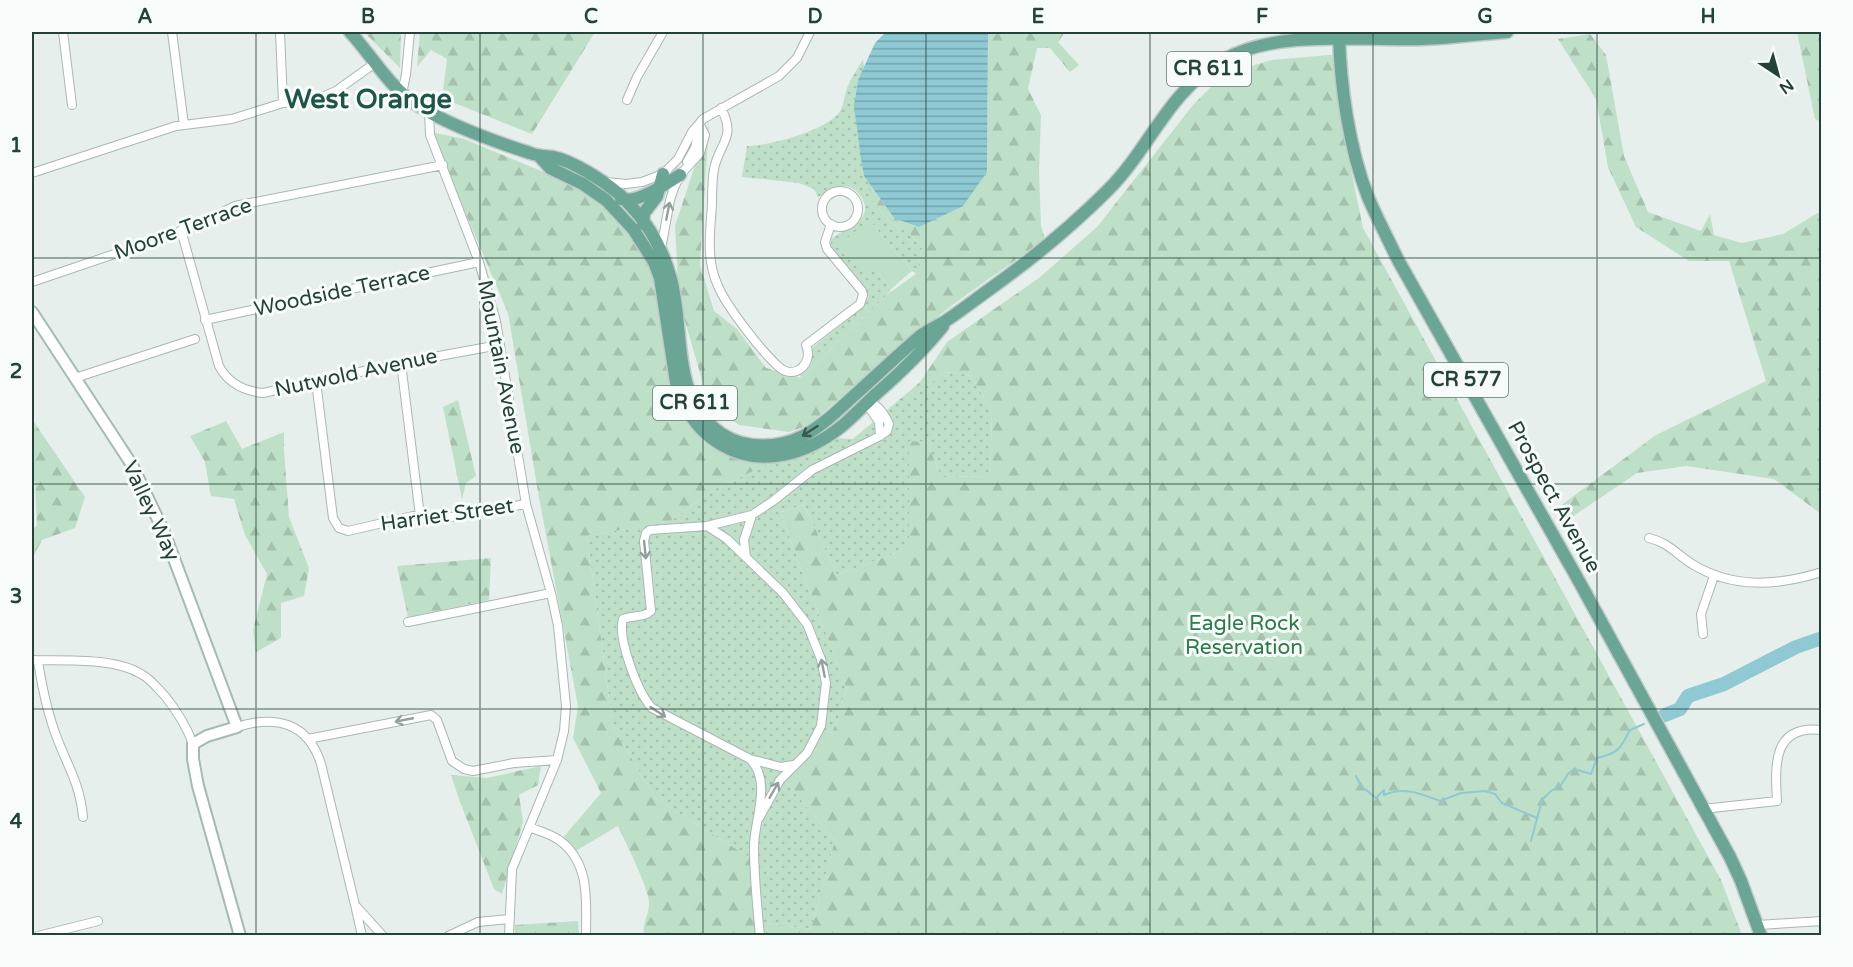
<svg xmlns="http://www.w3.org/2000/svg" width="1853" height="967" font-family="'Varela Round',sans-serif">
<defs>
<pattern id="green-dots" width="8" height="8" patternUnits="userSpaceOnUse" patternTransform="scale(1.5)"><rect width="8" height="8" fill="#bfe0c8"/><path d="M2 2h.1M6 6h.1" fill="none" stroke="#a4c1ad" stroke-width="1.8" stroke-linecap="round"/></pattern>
<pattern id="forest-firs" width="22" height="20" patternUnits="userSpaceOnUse" patternTransform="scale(1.5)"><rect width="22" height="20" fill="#bfe0c8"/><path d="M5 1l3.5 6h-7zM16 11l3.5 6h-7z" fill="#a4c1ad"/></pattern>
<pattern id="water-rules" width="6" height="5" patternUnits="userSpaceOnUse" patternTransform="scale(1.5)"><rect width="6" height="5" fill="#8ec9d4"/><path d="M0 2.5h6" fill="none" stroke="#74a5ad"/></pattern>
</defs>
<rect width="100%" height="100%" fill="#e6efeb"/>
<path fill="url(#green-dots)" d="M863 59 864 67 858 80 864 176 869 183V197L892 224 910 234 922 247 917 274 912 271 869 220 864 276 874 269 891 289 888 294 801 378 799 373 811 361 812 348 864 306 866 296C857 285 829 254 831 241 833 231 882 223 859 194 855 189 849 186 843 186 833 187 826 193 818 197L814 189 799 183 742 177 747 146C769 146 823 131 838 114 844 108 844 96 847 88 851 78 858 68 863 59Z
M946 372 970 375 992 410 990 476 941 477 927 442 909 441V548L837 575 804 505 780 512 847 689 842 701 844 707 831 734 785 781 835 840 811 929 759 922 752 859 655 798 613 727 587 536 671 521 711 491 796 451 833 438 853 439 899 400 903 403Z"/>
<path fill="url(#forest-firs)" d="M364 32H401L400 68Z
M420 32H595L532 134 442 98 447 59 431 50 417 67Z
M988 32H1065L1058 42 1079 65 1070 72 1050 48H1037L1028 89 1041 115 1039 171 1041 226 1045 239 955 303 905 342 809 425 789 432 739 425 717 410 706 394 679 300 675 226 709 123 700 265 714 311 737 329 766 368 801 378 888 294 917 273 922 247 910 234 892 224 869 197V183L894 218 987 172Z
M1797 32H1821V122L1815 119Z
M1590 34 1606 55 1624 156 1648 212 1701 231 1710 214 1714 235 1742 243 1783 234 1821 211V514L1774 479 1686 466 1637 473 1563 523 1556 509 1656 435 1766 381 1729 261H1689L1636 227 1608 167 1596 99 1558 39Z
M1329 55H1340L1345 140 1363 228 1721 880 1742 935H644C642 924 649 915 649 903 650 891 624 839 618 826L574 852 562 839 601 793 573 738 578 706 538 492 508 313 431 132 464 139 590 191 633 235 654 273 712 445 796 451 711 491 671 521 587 536 613 727 655 798 752 859 759 922 811 929 835 840 785 781 831 734 844 707 842 701 847 689 780 512 804 505 837 575 909 548V441L927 442 941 477 990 476 992 410 970 375 946 372 903 404 899 400 920 382 947 342 1039 278 1097 227 1193 105 1212 86 1234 71 1272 60Z
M458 400 476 476 466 483 462 499 443 407Z
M32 419 85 497 75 528 42 540 32 559V530L37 525 35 484 32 466Z
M226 421 242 449 284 432V450L289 517 309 568 304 596 281 603V638L256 652 253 630 267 574 245 535 234 499 211 496 205 462 190 436Z
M491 558 489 600 408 617 397 566Z
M541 766 538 785 519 795 523 822 502 894 494 889 460 802 451 775 487 778Z
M578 921 579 935H515V925Z"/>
<path fill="#bfe0c8" d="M869 220 912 271 891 289 874 269 865 276 839 245Z"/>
<path fill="url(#water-rules)" d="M886 32H988L987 172 963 206 919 227 894 218 864 176 861 159 854 106 858 80 875 43Z"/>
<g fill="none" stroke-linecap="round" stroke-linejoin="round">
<path stroke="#8ec9d4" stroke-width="2" d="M1356 776 1361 786 1376 798 1384 790V795C1404 786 1421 794 1440 801L1461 793 1485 791 1495 794 1502 803 1537 818
M1531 841 1542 800 1551 791 1561 785 1568 774 1574 769 1591 774 1597 758C1619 753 1620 749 1630 730L1644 724"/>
<path stroke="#8ec9d4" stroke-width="14" d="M1665 715 1680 709 1688 696 1724 684 1796 647 1822 638"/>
<g stroke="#a8b8b2" stroke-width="10">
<path id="street" d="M63 32 72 105
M172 32 184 125
M280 32 283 103
M402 94 406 74 410 32
M627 100 637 77 663 32
M721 108C737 138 719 143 714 169 712 180 712 193 712 205 710 233 706 260 718 286 727 307 761 351 779 367 795 381 814 363 806 345L860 304 863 295 862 291 827 249 825 242 831 224
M429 112 430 135 479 262 496 321 526 504 551 593 558 626 566 706 564 731 557 760 512 869 509 936
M687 162 695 148 700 126
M32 173 176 126 232 119 283 103 322 97 336 91 375 63
M607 182 626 184 642 182 663 174 678 159 692 132 703 119 779 76 797 58 810 32
M822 209a18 18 0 1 1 36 0a18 18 0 1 1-36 0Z
M181 230 219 366C228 383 244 391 263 393L401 363 499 345
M661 249 670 200 674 188 680 175 700 153 705 135 700 125
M32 282 191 228 235 206 443 165
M205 320 479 262
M401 363 420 516
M75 378 195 339
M316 381 333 518 339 528 348 531 413 516 430 520 440 519 526 504
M869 401 870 409 879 422 880 436
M707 526 727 539 783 593 807 624 821 659 826 683 821 726 807 753 780 780 759 818
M1649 538C1669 543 1675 553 1692 564 1733 589 1777 586 1822 572
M746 557 744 540 752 515
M408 622 551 593
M1703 634 1701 614 1714 576
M32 660C63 661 114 657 141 674 151 679 157 688 165 696 177 711 186 725 193 744
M38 661C42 687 47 712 57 738 68 767 80 784 83 817
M237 727C275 715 308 722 321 764L355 905 383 936
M308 739 431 715 437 720 452 761 464 769 473 771 514 763 557 760
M751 760C772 783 754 820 754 847 754 876 757 906 760 936
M793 765 781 767 750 759 652 708C638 693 617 638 623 619 632 615 644 618 651 611L644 541 646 533 650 530 707 526 752 515 773 501 812 470 880 436 887 431 889 424C884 414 879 406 869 401
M1703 809 1777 801C1775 766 1772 724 1822 730
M529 827C539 831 551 834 559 840 591 863 586 902 586 936
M356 909 362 936
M1758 925 1822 921
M38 936 98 921
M448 936 478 922 509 919"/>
</g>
<g stroke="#a4bbb3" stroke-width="14">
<path id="secondary" d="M32 312 132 465 164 532 237 727 207 736 193 744V759L198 786 240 936"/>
</g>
<g stroke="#c2cac8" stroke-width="15">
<path id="primary" d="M350 32C373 57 388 86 417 105 447 124 496 142 530 153 538 156 545 156 553 157 573 161 604 181 620 195 645 218 662 246 671 279 685 331 670 400 722 434 746 450 779 448 803 436 824 425 840 408 857 393 878 374 899 354 920 336 928 330 938 326 947 320 962 310 976 299 990 289 1032 259 1072 226 1108 190 1152 146 1167 91 1225 59 1280 29 1361 41 1423 39 1451 38 1479 34 1507 32
M1339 33C1340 85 1349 148 1368 197 1377 218 1388 239 1398 260L1580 583 1730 857 1741 881 1761 936
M540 157 550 168 583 184 606 200 633 229 644 246 654 262 660 278 676 382C684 409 696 429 720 444 760 469 807 454 842 426 854 416 864 405 876 394 900 373 923 351 943 326
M621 199C637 204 666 184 680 175
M643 224 644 213 657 196 663 174"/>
</g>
<use href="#street" stroke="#fff" stroke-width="8"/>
<use href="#secondary" stroke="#fff" stroke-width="10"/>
<use href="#primary" stroke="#6aa596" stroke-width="12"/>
</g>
<defs><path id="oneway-shaft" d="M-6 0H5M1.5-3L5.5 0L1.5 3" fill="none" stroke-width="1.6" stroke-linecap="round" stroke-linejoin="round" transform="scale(1.5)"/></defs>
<g stroke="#92a09c">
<use href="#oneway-shaft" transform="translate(668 211) rotate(-79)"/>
<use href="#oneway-shaft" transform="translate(645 550) rotate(84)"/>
<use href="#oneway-shaft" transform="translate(823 668) rotate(-101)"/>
<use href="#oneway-shaft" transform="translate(658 712) rotate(33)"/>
<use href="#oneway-shaft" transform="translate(404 720) rotate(169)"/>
<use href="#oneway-shaft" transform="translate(774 790) rotate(-60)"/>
</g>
<use stroke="#365b51" href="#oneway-shaft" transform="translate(810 431) rotate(147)"/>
<path fill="none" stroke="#24423a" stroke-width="1.5" stroke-opacity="0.55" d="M256 32V936M480 32V936M703 32V936M926 32V936M1150 32V936M1373 32V936M1597 32V936M32 258H1822M32 484H1822M32 709H1822"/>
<g text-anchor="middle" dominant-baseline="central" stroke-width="6" stroke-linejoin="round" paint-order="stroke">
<g fill="#f7fbf9" stroke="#637a73" stroke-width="1.5">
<rect x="1167" y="52" width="84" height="34" rx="4.5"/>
<rect x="1424" y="363" width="84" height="34" rx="4.5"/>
<rect x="653" y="386" width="84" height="34" rx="4.5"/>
</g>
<g font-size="20" font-weight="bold" fill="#24423a">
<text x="1209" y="69">CR 611</text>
<text x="1466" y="380">CR 577</text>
<text x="695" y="403">CR 611</text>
</g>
<g font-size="21" fill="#24423a" stroke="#f7fbf9">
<text transform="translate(183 229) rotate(-20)">Moore Terrace</text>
<text transform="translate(342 291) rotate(-12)">Woodside Terrace</text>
<text transform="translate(501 367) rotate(79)">Mountain Avenue</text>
<text transform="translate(356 373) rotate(-12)">Nutwold Avenue</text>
<text transform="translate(1554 497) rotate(61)">Prospect Avenue</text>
<text transform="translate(151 511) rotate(65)">Valley Way</text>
<text transform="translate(447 515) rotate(-8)">Harriet Street</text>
</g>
<g font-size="21" fill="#2d7a4b" stroke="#f7fbf9">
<text x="1244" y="623">Eagle Rock<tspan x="1244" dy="24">Reservation</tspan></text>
</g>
<g font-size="27" font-weight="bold" fill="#1f5548" stroke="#f7fbf9">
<text x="368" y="99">West Orange</text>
</g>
</g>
<rect width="1853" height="967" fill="none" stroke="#f7fbf9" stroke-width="66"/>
<g transform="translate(1778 75) rotate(144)" stroke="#f7fbf9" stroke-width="4.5" paint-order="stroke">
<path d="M0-4.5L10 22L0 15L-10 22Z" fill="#24423a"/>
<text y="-9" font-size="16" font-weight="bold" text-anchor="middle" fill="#24423a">N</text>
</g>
<rect x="33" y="33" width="1787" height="901" fill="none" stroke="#24423a" stroke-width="2"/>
<g font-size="20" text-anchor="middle" font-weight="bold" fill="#24423a">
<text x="145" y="23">A</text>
<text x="368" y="23">B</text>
<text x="591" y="23">C</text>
<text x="815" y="23">D</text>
<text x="1038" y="23">E</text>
<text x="1262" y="23">F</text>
<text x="1485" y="23">G</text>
<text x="1708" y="23">H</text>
<text x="16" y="152">1</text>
<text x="16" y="378">2</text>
<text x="16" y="603">3</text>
<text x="16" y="828">4</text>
</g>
</svg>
